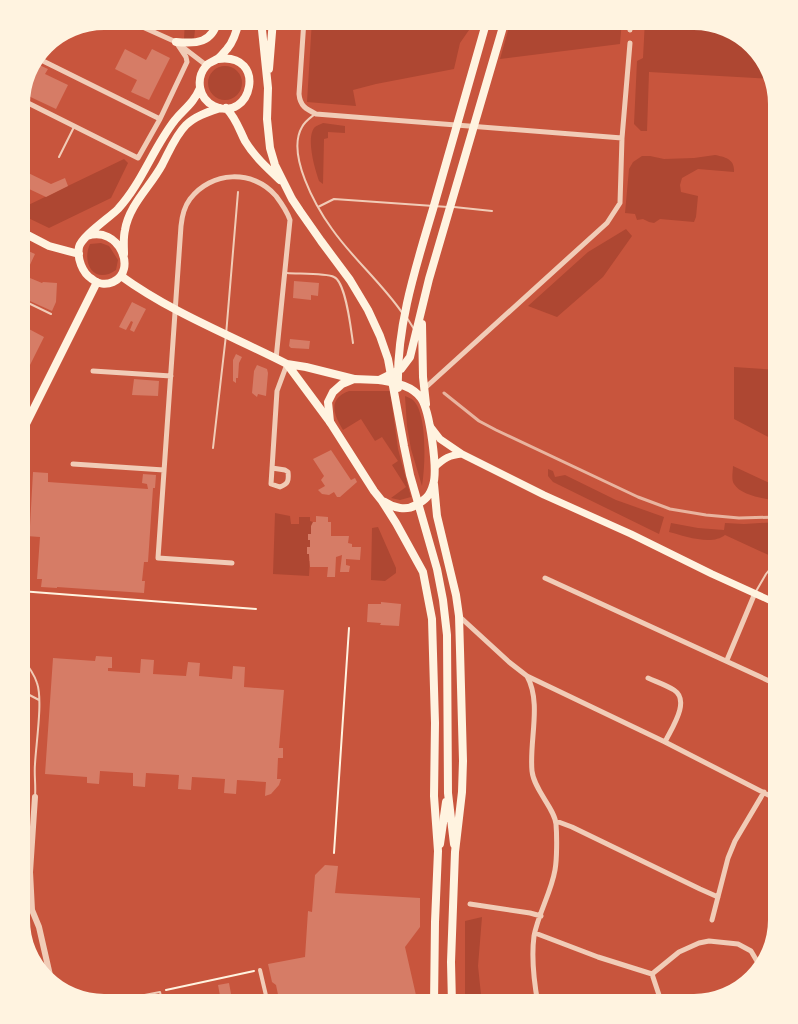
<svg xmlns="http://www.w3.org/2000/svg" width="798" height="1024" font-family="Rubik,sans-serif">
<rect width="100%" height="100%" fill="#c8553d"/>
<path fill="#ae4732" d="M185 20H196L194 39H184Z
M312 20H476L460 43 454 69 376 84 353 90 356 106 307 102Z
M511 20H622L620 44 500 59Z
M645 20H699L737 31 764 57 771 79 649 72 647 131H641L634 124 637 61 643 58Z
M208 83a17 17 0 1 1 34 0a17 17 0 1 1-34 0Z
M323 123 345 126V133L328 132V138L324 139 323 184 319 181C315 170 306 139 314 128 317 125 319 125 323 123Z
M715 155C725 157 735 159 734 172L698 169 682 178 680 185 681 192 698 196 696 217 694 222 660 219 654 223 649 222 643 219 637 220 635 214 625 213 629 169 633 162 642 156H650L664 159 694 158Z
M124 159 128 163 111 198 49 228 20 214V209Z
M626 229 632 236 603 277 557 317 528 306 588 252Z
M101 243 109 246 118 260 116 270C95 285 81 264 90 244Z
M734 367 778 370V442L734 419Z
M349 391H390L398 449 411 497 400 500 391 498 406 487 392 465 398 461 382 437 375 441 361 419 343 430C334 415 327 399 349 391Z
M405 396C407 397 411 398 413 400 428 414 425 468 422 486L411 449 407 426Z
M733 466 778 487V501C767 499 741 496 734 484 731 480 733 471 733 466Z
M548 469 553 471 555 477 565 475 616 500 664 517 659 534 553 482 548 476Z
M275 513 290 516 291 524H299V517H310V521L313 522 311 534H308V540H310V547H307V553L309 554V561H310L309 576 273 574Z
M778 522V548L773 557 725 535C712 546 684 536 669 532L671 523 698 528 724 530 725 523 744 524Z
M378 527 396 568V573L385 581 371 580 372 528Z
M482 917 478 966 482 1004H465V921Z"/>
<path fill="#d67c66" d="M125 49 146 60 152 49 170 58 149 100 131 92 137 80 115 69Z
M37 64 48 69 45 74 68 85 56 109 22 93Z
M20 169 51 184 65 178 68 186 46 197 27 188 20 202Z
M24 249 35 254 29 267 25 266 24 268 20 265V258Z
M30 278 42 283 43 282 57 283 56 302 52 311 21 297Z
M294 281 319 283 318 296 311 295V300L293 298Z
M132 302 146 309 134 332 130 330 133 322 131 321 126 330 119 327Z
M27 328 44 337 20 385V336L22 338Z
M290 339 310 341 309 349 291 348 289 346Z
M236 354 242 357 239 363 238 378H236V383L233 381V360Z
M257 365 267 369 268 373 266 396 258 394 257 397 252 393 254 371Z
M134 379 159 381 158 396 132 395Z
M331 450 351 480 355 478 357 482 340 497H337L334 492 329 495 322 494 318 490 325 486 321 480 324 476 313 459Z
M33 472 48 473V482L148 489 147 484 142 483 143 474 156 475 155 488H153L148 562H144L142 581H145L144 593 57 587V588L41 587 42 579H37L40 537 26 536 27 525 30 526Z
M316 516 328 517V522H331V536H349L348 543 352 544V547H361L360 560 346 559V565L350 566 349 572H340L342 555 336 557 335 577H327L328 567H310L309 554H307V547H310V540H308V534H311V526L313 522H316Z
M381 602 401 604 399 626 380 625 381 623 367 622 368 604H381Z
M96 656 112 657V668H108V671L140 673 141 659 154 660 153 674 186 676 188 662 200 663 199 676 232 679 233 666 245 667 244 687 284 690 279 748H283V758H278L277 779H281L279 785 271 794 265 796 266 782 237 780 236 794 224 793 225 779 192 777 191 790 178 789 179 775 146 773 145 787 133 786V773L100 771 99 784 87 783V777L45 774 53 658 95 661Z
M20 812 24 815 22 846 26 848 20 862Z
M325 865 338 866 335 893 420 898V927L405 947 418 1004H280L276 985 272 982 268 964 305 957 308 911 312 912 315 875Z
M229 983 232 999 221 1001 218 985Z"/>
<g fill="none" stroke-linecap="round" stroke-linejoin="round">
<path stroke="#fff3e0" stroke-width="2" d="M20 591 256 609
M334 853 349 628
M166 990 254 971"/>
<path stroke="#f1ccb7" stroke-width="2" d="M315 114C310 118 305 121 302 127 286 154 316 207 332 229 353 259 382 283 403 314
M59 157 74 127
M318 207 334 199 448 207
M454 207 492 211
M287 273C297 274 326 273 334 277 346 282 351 330 353 343
M20 299 51 314
M407 318 414 329
M213 448 226 335 238 192
M755 593 766 574 778 559
M20 655C27 664 34 673 37 683 43 700 36 744 35 764 34 775 36 785 35 797
M20 690 39 700
M98 1004 160 992 163 1004"/>
<path stroke="#f1ccb7" stroke-width="4" d="M260 970 268 1004"/>
<path stroke="#f1ccb7" stroke-width="5" d="M127 20 176 42 206 65
M304 20 299 94C300 106 306 109 316 114L622 138
M630 30 631 20
M39 59 160 119
M20 99 138 158 160 119 187 62 186 57 176 42
M20 245 25 234
M93 371 171 376
M425 388 607 223 620 203 622 138 630 43
M73 464 164 470
M272 468 285 470 288 472C289 481 288 484 280 487L271 484 277 391 287 364
M232 563 158 558 181 226C182 216 184 207 190 199 211 171 253 169 276 196 282 204 287 211 290 220L276 359
M545 578 778 685
M460 617 509 662 527 676 665 742 778 800
M727 660 755 593
M527 676C542 703 529 741 532 771 534 790 555 809 556 824 557 836 557 859 555 870 551 893 538 914 534 936 531 959 534 982 538 1004
M648 678C657 682 666 685 674 690 691 701 671 729 665 742
M556 821 572 827 700 889 718 897
M470 904 530 913 541 916
M20 911 32 910
M712 920 728 858 735 841 764 792
M535 933 598 957 652 974
M662 1004 652 974 679 952 699 943 709 941 738 944 751 951 761 968"/>
<path stroke="#f1ccb7" stroke-width="6" d="M35 797 30 872 32 910 39 927 52 984"/>
<path stroke="#fff3e0" stroke-width="7" d="M430 426 440 439 462 454 544 495 631 534 712 574 778 604
M435 467C444 458 450 455 462 454"/>
<path stroke="#fff3e0" stroke-width="8" d="M261 20 268 88 267 119 270 148 275 165 292 199 300 211 321 241 350 280 368 310 380 336 388 359 404 446 410 475 437 569 443 600 447 635 448 793 454 844
M176 42C197 44 212 43 218 20
M218 59C268 52 252 124 214 106 199 99 195 79 206 66 209 62 213 62 217 59 221 57 224 52 227 49 234 41 237 30 239 20
M269 69 273 20
M226 108C236 118 239 129 245 141 254 156 267 168 280 180
M20 231 49 246 79 254
M87 236C119 225 138 271 113 282 106 285 98 284 92 279 82 273 77 258 79 247 82 236 109 218 118 209 142 183 153 148 175 120 185 108 193 104 200 88
M124 254C124 246 123 238 125 230 129 205 150 187 162 165 169 152 175 136 186 125 195 116 208 112 220 108
M121 276C172 313 232 336 287 364L306 367 354 379
M287 364 330 422
M398 388C396 327 416 266 433 209 451 146 469 83 487 20
M20 436 97 282
M440 844 446 802"/>
<path stroke="#fff3e0" stroke-width="8" d="M422 324 423 377 426 404
M379 380C395 383 411 385 421 398 430 411 438 471 433 485 430 496 425 500 416 505 406 511 394 508 385 502
M434 484 437 516 456 595 459 616 460 650 463 761 462 792 455 852 451 962 452 1004
M434 1004 435 922 438 851 434 796 435 723 432 619 423 572 396 523 382 501 374 491 330 422 328 402 333 392 342 384 354 379 379 380 401 369 410 357 429 279 505 20"/>
<path stroke="#e9b49f" stroke-width="3" d="M444 393 479 421 496 430 638 497 670 509 706 515 739 518 778 517"/>
</g>
<path d="M0 0H798V1024H0ZM104 30H694A74 74 0 0 1 768 104V920A74 74 0 0 1 694 994H104A74 74 0 0 1 30 920V104A74 74 0 0 1 104 30Z" fill="#fff3e0" fill-rule="evenodd"/>
</svg>
